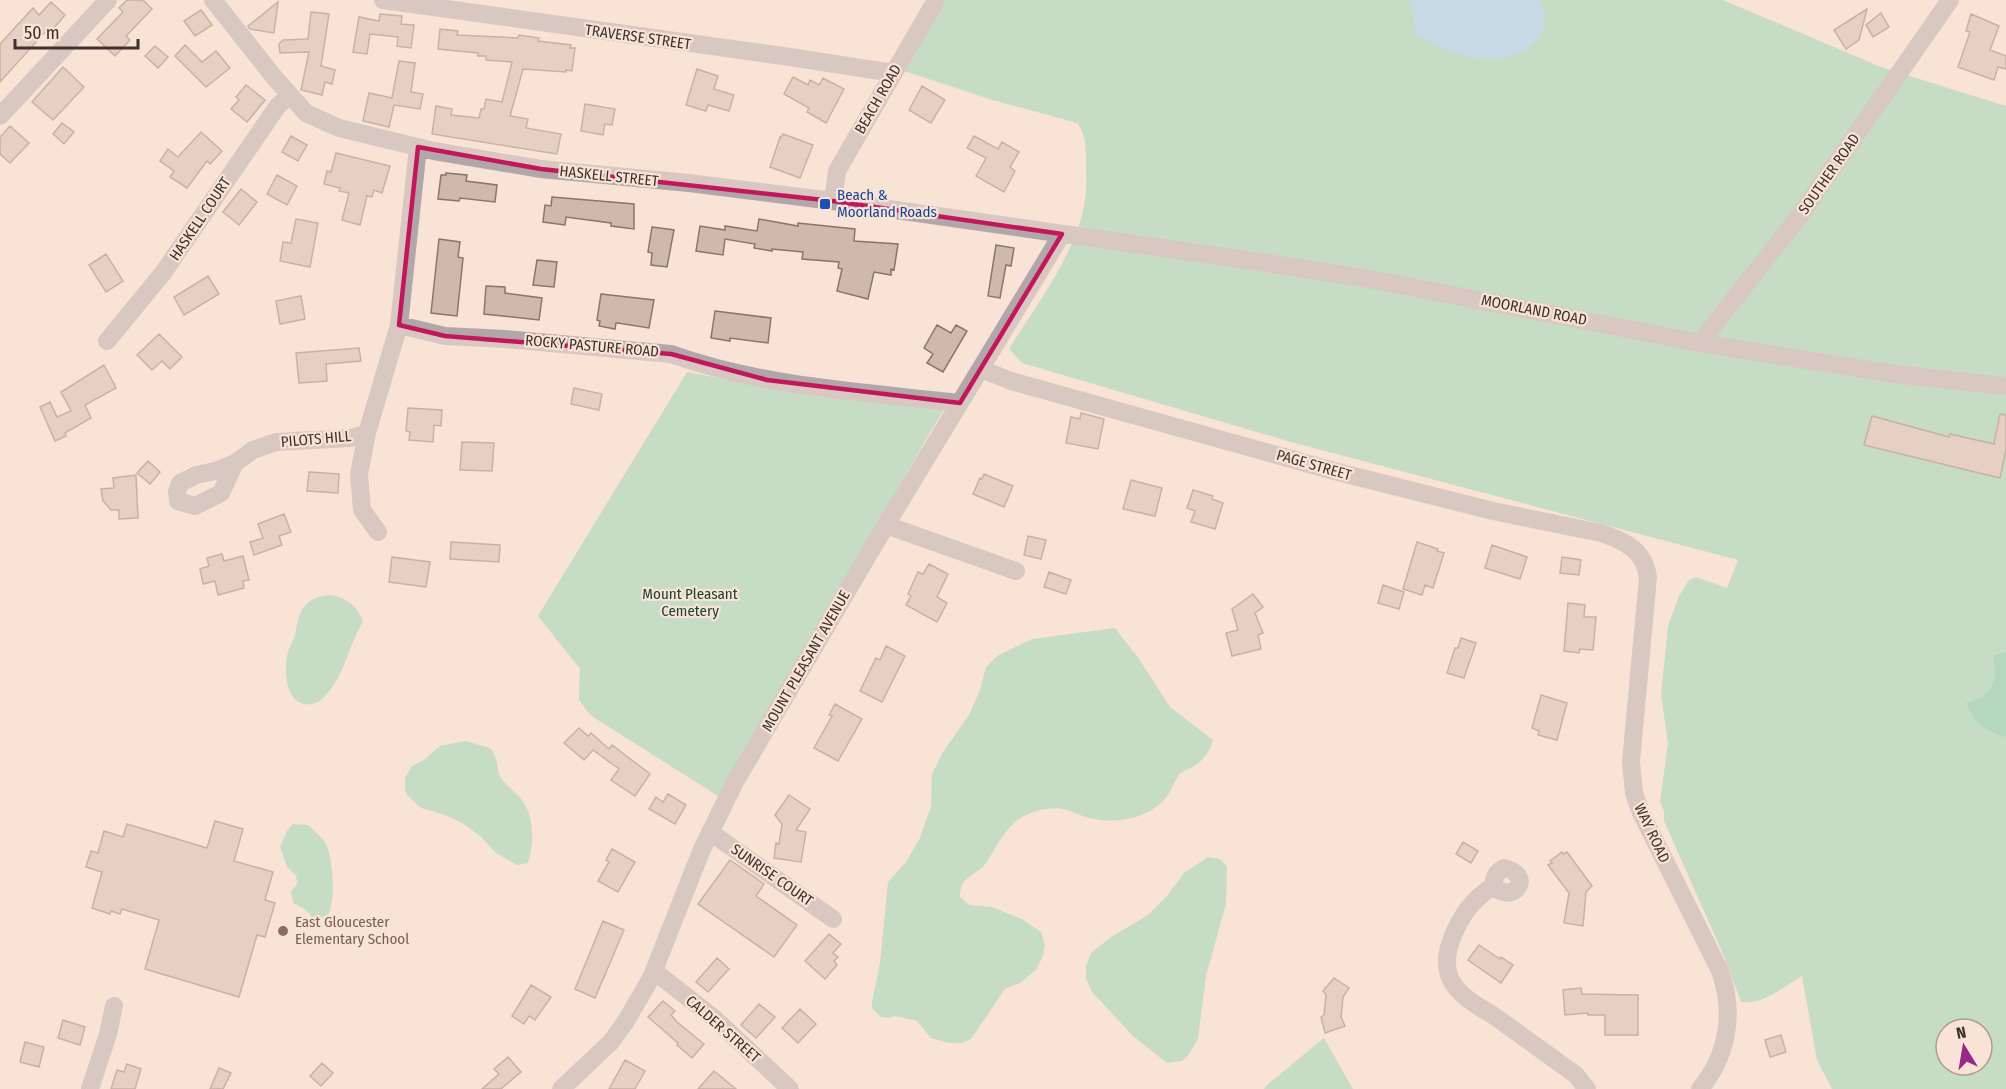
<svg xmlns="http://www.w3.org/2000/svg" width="2006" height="1089" font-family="'Fira Sans Condensed',sans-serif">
<rect width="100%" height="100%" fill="#f9e3d6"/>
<path fill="#88d2b1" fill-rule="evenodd" d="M946 0H1723L1881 67 2006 106V1089H1832L1817 1060 1802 976C1784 986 1764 1005 1741 1002L1724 956 1664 821V811L1660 802 1668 743 1661 695 1668 626 1679 596 1689 580 1696 577 1727 588 1738 560 1291 442 1022 363 1009 349C1036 305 1078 251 1085 200 1087 188 1086 175 1086 163 1086 150 1086 133 1077 123L989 99 904 71ZM1946 1029H1982V1065H1946Z
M687 372 766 387 944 409 718 796 590 715 579 700 580 669 538 616Z
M331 595C347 598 358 606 363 622 347 647 345 678 322 699 317 704 308 706 301 703 286 698 284 669 287 657 288 649 293 642 295 635 299 612 303 597 331 595Z
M1115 628 1139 659 1170 707 1213 740C1210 752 1202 762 1191 768 1186 770 1182 771 1179 775 1173 783 1170 795 1162 802 1144 820 1112 824 1089 818 1081 816 1074 812 1067 810 1050 805 1028 812 1015 822 1002 833 995 850 986 863 976 877 960 874 960 897L969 905 992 907 1022 919 1041 932 1045 945 1043 956 1036 970 1020 983 1005 989 971 1039 961 1043H948L931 1038 917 1021 895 1016 888 1018 881 1017 872 1008V1002L880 963 888 882 906 862 920 838 931 806 932 774 943 752 969 715 980 690 986 667 997 656 1032 639Z
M466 741 490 748C500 760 496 771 501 778 507 786 515 792 521 799 535 816 534 843 528 863L517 865 496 853 480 836 462 823 445 815 421 808 407 795 405 789V778L412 766 424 760 440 746Z
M293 824 308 825C314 831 324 839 327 846 333 862 336 903 327 917L313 918 306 910 293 903 291 891 297 884 296 875 287 867 280 847 287 831Z
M1208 857 1220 859 1227 867 1226 904 1206 976 1198 1039 1189 1054 1182 1061 1167 1063 1133 1036 1092 992 1086 979V966L1091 953 1111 937 1148 915 1167 896 1184 873Z
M1324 1038 1353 1089H1264L1267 1085Z"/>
<path fill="#62c89f" d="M2006 652V737C1982 729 1977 726 1966 703 1992 696 1999 682 1993 656Z"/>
<path fill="#8acff9" d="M1410 0H1540C1545 12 1547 24 1540 35 1513 76 1447 56 1414 33L1416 26Z"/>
<path fill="#cfb9ad" stroke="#8a766a" stroke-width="1.5" d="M127 0H143L152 9 126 36 130 40 115 56 97 39 123 12 119 8Z
M51 2 65 15 48 35 45 32 0 82V44L33 8 39 15Z
M278 2 274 33 250 29 248 26Z
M1867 9 1859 40 1846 49 1834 30Z
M201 10 212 25 195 36 184 21Z
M311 12 329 14 321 66 335 70 332 84 325 82 322 95 301 90 309 52 280 53 279 44 283 40 308 39Z
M1881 13 1889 27 1873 37 1866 25Z
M380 14 402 16 401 24 414 25 411 48 397 46 398 37 370 34 367 54 353 52 359 17 379 21Z
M1971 14 1999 26 1990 50 2006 56V69L1998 67 1994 80 1958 67 1970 32 1966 31Z
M440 29 458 31 457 35 518 38 519 35 539 38 538 41 571 45 570 48H575L572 71 566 70V72L523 69 510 116 528 119 526 128 561 134 557 154 432 134 436 106 452 109 451 115 479 118 481 109H484L486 99 502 102 512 62 486 60V56H478V53L438 49Z
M185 45 202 62 216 51 230 68 206 87 175 56Z
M155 46 168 57 158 68 145 56Z
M399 61 415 63 411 92 423 94 420 109 394 105 389 127 363 121 369 93 392 98Z
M63 67 84 87 53 120 32 102Z
M697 69 718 76 714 89 734 95 729 111 708 105 706 111 686 105Z
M793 77 808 85 810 80 819 85 823 78 844 89 826 123 807 112 809 108 784 94Z
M246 85 265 100 247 122 231 109 239 100 236 97Z
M922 86 945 100 931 123 909 110Z
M585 104 615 109 612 125 605 124 603 135 581 131Z
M62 123 74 132 64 144 53 134Z
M10 126 29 143 10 163 0 154V137Z
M201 132 222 151 210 164 207 161 187 188 170 177 174 171 160 161 168 149 178 157Z
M783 134 813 145 800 178 770 167 780 137 781 138Z
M291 136 307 145 298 161 282 152Z
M974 136 998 149 1002 142 1019 152 1010 167 1015 171 1004 192 976 176 986 158 967 148Z
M336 153 390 166 382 193 374 190 372 197 367 196 360 225 342 220 349 193 339 191 340 188 324 184 327 171 331 172Z
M446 173 467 175 466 181 497 185 495 202 460 198 459 201 438 199 441 175H446Z
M277 175 297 186 287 205 267 194Z
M241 189 257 202 239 225 223 212Z
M552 197 634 204V229L611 226V223L566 217 565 225 543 222 545 205 551 206Z
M296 219 318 223 310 267 280 261 283 242 291 243Z
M759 219 798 226V223L855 229 854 241 898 244 894 270 891 269V275L874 272 868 299 837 291 842 269 838 268 839 262 802 259 803 252 772 249V251L754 248 755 244 725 239 723 255 696 251 700 226 725 230V226L757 231Z
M652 227 674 230 667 267 651 265 652 253 648 252Z
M439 239 460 242 458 257 463 258 457 316 431 313Z
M996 245 1014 248 1011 266 1006 265 1000 298 988 296Z
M106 254 123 281 106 292 89 265Z
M537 260 557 262 554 287 533 285Z
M208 276 219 294 184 315 174 297Z
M486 286 505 287V293L542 298 539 320 484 314Z
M601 294 654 300 649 328 618 323H616L615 329 599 326 600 321 597 320Z
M301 296 305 319 280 324 276 301Z
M715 311 771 318 768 343 730 338V341L711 338Z
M937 325 951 333 956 325 967 331 943 372 927 363 933 354 924 348Z
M159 334 182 357 170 369 162 361 152 370 137 355Z
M359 348 361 361 326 364 327 381 299 383 296 353Z
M104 365 116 388 85 405 91 418 65 433 66 436 55 441 40 407 50 402 57 417 71 411 61 392Z
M574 388 602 394 599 410 571 404Z
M408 408 442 410 441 426 434 425 433 442 409 440 410 432 406 431Z
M1081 413 1104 419 1098 449 1066 443 1071 417 1080 419Z
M2000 414 2006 415V449L2000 478 1864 445 1872 416 1949 437 1950 434 1994 444Z
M462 442 494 443 492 471 460 470Z
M148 461 160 472 150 484 137 473Z
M309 472 339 474 338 493 307 491Z
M984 474 1013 486 1004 507 973 494 980 478 982 479Z
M136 475 138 518 119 519V510H111L103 501 101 489 114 488 113 478Z
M1131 480 1162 488 1155 516 1123 509Z
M1193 490 1213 496 1212 499 1223 503 1215 529 1191 522 1195 511 1187 508Z
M284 514 291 532 279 536 282 545 254 555 250 542 263 538 258 524Z
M1028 536 1046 540 1041 559 1024 555Z
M451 542 500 545 499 562 450 559Z
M1417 542 1438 549 1437 551 1444 553 1433 588 1425 585 1422 595 1403 589Z
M1492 545 1527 557 1520 579 1485 568Z
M222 554 224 561 243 556 249 580 243 581 244 588 218 595 215 581 203 584 200 569 209 566 207 558Z
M392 557 430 562 426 587 389 582Z
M1562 557 1581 560 1579 575 1560 573Z
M929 564 948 574 937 597 947 603 937 622 906 605 911 596 908 594 918 572 923 574Z
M1049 572 1071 580 1066 594 1044 587Z
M1383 585 1404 592 1399 609 1378 603Z
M1253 594 1263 607 1255 613 1263 633 1258 635 1261 649 1232 656 1226 633 1238 630 1232 609Z
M1568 603 1585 605 1584 617H1596L1593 650 1580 649 1579 653 1564 651Z
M1461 638 1476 643 1464 678 1447 673 1455 648H1458Z
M886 646 905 656 882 702 860 691 876 658 880 660Z
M1541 695 1567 703 1557 740 1538 735 1539 731 1532 728Z
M835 704 862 719 838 761 814 748 832 716 829 715Z
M579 728 588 736 591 733 609 749 612 745 650 774 635 796 611 780 619 769 593 750 584 760 564 743Z
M668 794 686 805 675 824 649 809 656 797 663 802Z
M789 795 810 809 796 830 806 832 801 862 774 858 776 843 779 844 782 824 775 815Z
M215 821 243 829 234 861 273 872 265 900 275 903 265 937 257 935 239 997 145 969 159 920 122 909 120 914 111 911 110 914 92 908 102 872 86 867 91 851 98 853 104 831 123 837 127 824 207 848Z
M1463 842 1478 851 1471 863 1456 854Z
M612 849 635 862 618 892 598 881 609 862 606 860Z
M1562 852 1563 854 1567 852 1592 886 1586 892 1583 926 1564 923 1569 893 1548 865 1552 863 1550 861Z
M730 860 764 884 756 896 797 925 774 957 698 904Z
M603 921 624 930 595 998 575 989Z
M829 934 841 944 833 953 838 957 834 961 837 965 825 979 805 961Z
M1479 945 1500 959 1501 957 1513 965 1501 983 1468 960Z
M717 958 729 969 708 992 696 982Z
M1334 978 1349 988 1343 997 1341 1017 1345 1026 1325 1033 1321 1017 1324 1015 1326 995 1323 991Z
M531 985 551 997 535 1020 529 1016 524 1024 512 1016Z
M1581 988 1582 994 1638 995V1035H1605V1015H1588V1013L1565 1015 1563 990Z
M663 1001 675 1011 671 1015 677 1022 704 1044 692 1058 677 1045 678 1043 648 1017Z
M759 1004 775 1017 756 1038 741 1025Z
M800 1009 816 1024 798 1043 782 1028Z
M63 1020 85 1027 80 1045 58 1038Z
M1781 1035 1786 1052 1770 1057 1765 1040Z
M25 1042 44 1047 39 1067 20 1062Z
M508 1057 521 1072 501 1089H482L499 1074 494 1069Z
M625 1060 645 1071 635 1089H609Z
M322 1063 333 1073 321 1086 310 1076Z
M127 1064 141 1069 135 1089H111L117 1070 124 1072Z
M219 1068 231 1073 223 1089H210Z
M714 1071 736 1089H698Z"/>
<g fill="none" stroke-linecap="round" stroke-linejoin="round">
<path stroke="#b1a6a8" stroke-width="18" d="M213 0 274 77 306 113 339 128 434 151 541 169 689 183 833 201 1246 260 1364 278 1700 343 1894 374 2006 386
M383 0 790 57 893 73
M0 116 108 0
M833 201 837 171 936 0
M399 325 445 336 505 339 671 354C763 387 864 392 960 403
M107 341 163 273 277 107 289 95
M1700 343 1800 215 1950 0
M981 369 1011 381 1334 471 1493 511 1601 533C1625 541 1644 550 1648 577L1631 762 1634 793 1641 813 1720 971C1735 1013 1728 1055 1700 1089
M235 463 221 493 195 506 178 501 177 492 180 483 196 475 215 471 235 463 253 450 276 442 351 438 367 433
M886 525 1016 571
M378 532 362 510 359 474 367 433 399 325 418 147
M710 832 833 919
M1493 886C1514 906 1535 875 1504 868 1496 872 1494 877 1493 886 1475 898 1464 911 1455 931 1448 946 1443 964 1451 980 1459 997 1482 1008 1497 1018 1523 1037 1550 1056 1576 1075L1587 1089
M654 971 714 1018 790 1089
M90 1089 108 1034 114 1006
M561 1089 611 1042 626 1021 651 978 702 849 735 782 886 525 1062 234"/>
</g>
<path d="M0 0H2006V1089H0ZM418 147 541 169 833 201 1062 234 960 403 767 380 671 354 445 336 399 325Z" fill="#f9e3d6" fill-opacity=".55" fill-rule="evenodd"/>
<path fill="none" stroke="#c2185b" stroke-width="4.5" stroke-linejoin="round" d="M418 147 541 169 833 201 1062 234 960 403 767 380 671 354 445 336 399 325Z"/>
<rect fill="#1a4fb4" stroke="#f9e3d6" stroke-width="2" x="819" y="198" width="12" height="12" rx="3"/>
<circle fill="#8d6e63" stroke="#f9e3d6" stroke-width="2" cx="283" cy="931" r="6"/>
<g text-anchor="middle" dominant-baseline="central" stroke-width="4.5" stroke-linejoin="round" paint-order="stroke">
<g font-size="15" fill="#3c332e" stroke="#f9e3d6">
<text transform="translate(638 37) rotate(8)">TRAVERSE STREET</text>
<text transform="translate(878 99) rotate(-60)">BEACH ROAD</text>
<text transform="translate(1829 174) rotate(-55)">SOUTHER ROAD</text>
<text transform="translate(609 176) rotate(6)">HASKELL STREET</text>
<text transform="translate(200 219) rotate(-56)">HASKELL COURT</text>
<text transform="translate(1534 310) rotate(11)">MOORLAND ROAD</text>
<text transform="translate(592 346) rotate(5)">ROCKY PASTURE ROAD</text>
<text transform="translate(316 439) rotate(-5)">PILOTS HILL</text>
<text transform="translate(1314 465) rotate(16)">PAGE STREET</text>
<text transform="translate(806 661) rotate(-60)">MOUNT PLEASANT AVENUE</text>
<text transform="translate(1652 833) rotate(65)">WAY ROAD</text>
<text transform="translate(772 875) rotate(35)">SUNRISE COURT</text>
<text transform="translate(723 1029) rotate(41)">CALDER STREET</text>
</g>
<g font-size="15" fill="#164399" stroke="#f9e3d6" text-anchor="start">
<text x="837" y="195">Beach &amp;<tspan x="837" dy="17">Moorland Roads</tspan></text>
</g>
<g font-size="15" fill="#174332" stroke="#f9e3d6">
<text x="690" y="594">Mount Pleasant<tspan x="690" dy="17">Cemetery</tspan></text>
</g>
<g font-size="15" fill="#785e54" stroke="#f9e3d6" text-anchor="start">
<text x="295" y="922">East Gloucester<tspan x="295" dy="17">Elementary School</tspan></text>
</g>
</g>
<g transform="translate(1964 1047) rotate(349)"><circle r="28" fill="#f9e3d6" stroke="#ad9d93" stroke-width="1.5"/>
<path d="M0-4.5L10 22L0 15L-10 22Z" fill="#972989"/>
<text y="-9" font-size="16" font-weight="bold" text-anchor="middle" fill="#3c332e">N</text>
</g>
<path d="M15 39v9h123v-9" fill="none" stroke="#3c332e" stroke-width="3"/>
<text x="24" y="39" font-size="18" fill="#3c332e" stroke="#f9e3d6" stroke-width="4.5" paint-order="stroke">50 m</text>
</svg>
